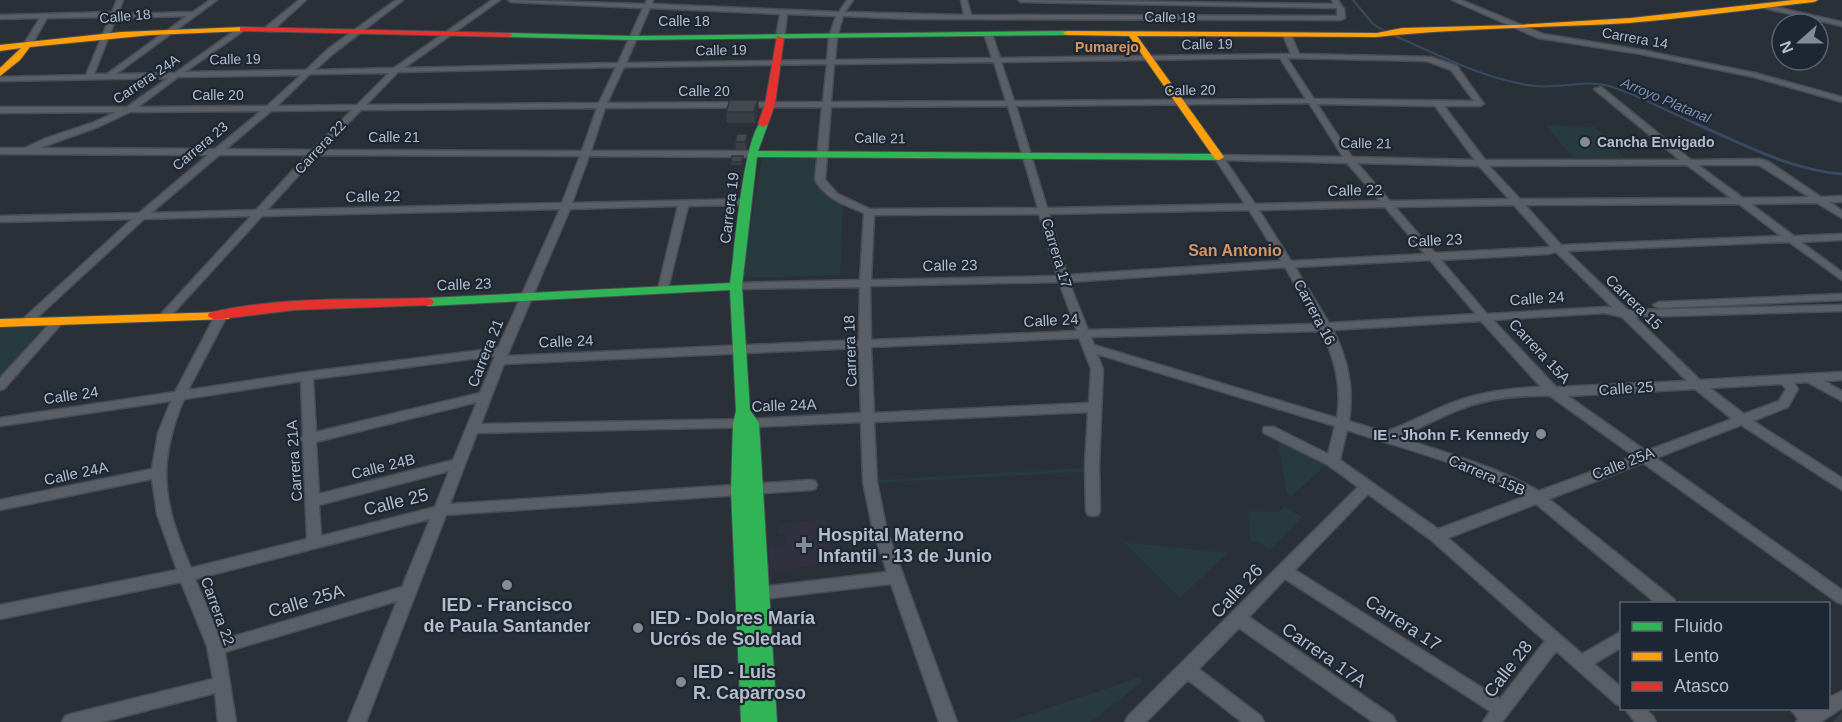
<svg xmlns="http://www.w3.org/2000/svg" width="1842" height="722" font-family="Helvetica,sans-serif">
<rect width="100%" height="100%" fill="#2a3038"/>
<path fill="#31303e" d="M827 519 833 563 771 572 769 546 785 544 784 534 779 535 778 524Z"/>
<path fill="#273a3e" d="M1545 125 1595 127 1625 159 1573 157Z
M762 157H815C812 186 817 192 843 203L840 275 742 278Z
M45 326 0 380V328Z
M1277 439 1328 463 1291 497 1287 494Z
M1083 468 1084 472 877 483V480Z
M1285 507 1302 517 1270 550 1262 544 1250 540 1248 511 1277 512Z
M1124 542 1227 553 1180 598Z
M1140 677 1143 681 1091 722H1007Z"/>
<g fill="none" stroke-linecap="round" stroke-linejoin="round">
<path stroke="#384963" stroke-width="2" d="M1353 0 1373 24 1386 32
M1393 35C1439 55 1485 80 1535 86 1559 89 1585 79 1609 86 1639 95 1668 112 1697 124"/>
<path stroke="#384963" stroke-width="3" d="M1694 123C1741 143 1790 170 1842 174"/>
<g stroke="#484c53" stroke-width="3">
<path id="street" d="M117 0H123L118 14 193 12 210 0H217L116 74 175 73 240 27 244 29 243 31 185 72 306 70 328 49 396 0H403L334 53 315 70 394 68 492 0H500L404 68 618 63 643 8 511 2 508 0 645 4 647 0H653L652 4 839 12 847 0H853L845 12 964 15 961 0H967L971 15 1337 16V8L1021 2 1018 0 1334 4 1332 0H1338L1344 9 1345 18 1341 20 909 19 843 16 837 37 835 60 992 58 984 34 988 32 992 34 1000 58 1291 54 1283 35 1287 33 1291 35 1299 54 1431 57 1457 66 1484 104 1480 106H1444L1485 160H1680L1594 89 1601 87 1691 160 1760 159 1769 162 1821 197 1842 196V202H1830L1842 211V218L1817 203 1751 204 1794 236 1842 234V240L1801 242 1842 272V280L1789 242 1567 251 1628 310 1842 305V311L1635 317 1700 380 1842 372V380L1824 381 1842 391V401L1807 382 1794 383 1798 389 1788 407 1753 421 1842 478V490L1741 425 1656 458 1842 590V604L1837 602 1643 463 1549 499 1674 599 1676 604H1657L1536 504 1448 538 1582 654 1622 631V647L1594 664 1622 688V706L1616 704 1556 651 1502 722H1483L1490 711 1285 579 1249 617 1393 716 1396 722H1373L1239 628 1199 669 1261 716 1264 722H1242L1188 680 1146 722H1125L1128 716 1358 487 1328 465 1264 433 1263 430 1264 427H1274L1328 454 1335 426 1097 354 1103 369 1099 465 1100 511 1098 515 1093 516 1088 515 1086 511 1085 465 1088 412 874 422 877 482 887 531 957 722H939L891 584 761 599 756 597 753 593 756 589 761 587 887 572 873 531 863 482 861 422 752 427 477 433 450 504 810 480 815 481 817 485 815 489 810 490 446 515 366 722H348L397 601 225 652 236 722H218L215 693 102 722H62L65 716 71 714 213 679 207 646 181 582 0 619V605L177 570 157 514 152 479 0 510V500L152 469 158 433 171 401 0 426V418L175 392 216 314 222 311 228 314 188 390 307 372 498 348 560 209 262 216 168 319H160L158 317 160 315 251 216 144 219 30 324H22L20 322 22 320 132 219 0 222V216L139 213 208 155 0 154V148H25L44 139 92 123 116 112 0 113V107H127L168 78 0 81V77L86 75 110 17 47 18 32 44 28 46 24 44 40 18 0 19V15L112 12ZM650 8 780 14 776 38 780 40 784 38 787 14 836 16 829 37 827 60 626 63ZM187 16 107 74H94L116 18ZM1280 58 1306 99 1014 101 1001 62ZM1287 58 1427 61 1451 70 1474 101 1314 99ZM994 62 1006 101 831 102 834 64ZM827 64 823 102 607 103 624 67ZM616 67 599 103 366 105 398 72ZM389 73 357 105 277 106 310 74ZM301 75 267 106 138 107 178 77ZM1309 103 1343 157 1216 155 1214 157 1245 204 1047 208 1016 106ZM1317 104 1435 106 1475 160 1352 157ZM1008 106 1038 208 870 209 838 194 825 180 831 107ZM822 107 815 180C826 199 845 205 864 213L860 280 736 283 731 286 736 289 860 287 859 340 507 356 570 209 678 206 658 289 663 292 668 289 688 206 746 205 751 202 746 199 572 203 589 156 752 157 757 154 752 151H591L605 108ZM597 108 582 151 322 150 361 110ZM352 110 312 150 226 149 271 111ZM261 111 215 149 39 148 98 127 130 112ZM219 155H307L256 210 151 213ZM317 155 580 156 562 203 267 210ZM1225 160 1347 163 1380 201 1255 204ZM1357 163 1479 166 1509 199 1390 201ZM1687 165 1731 198 1520 199 1489 166ZM1698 165H1759L1809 197 1743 198ZM1739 204 1781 236 1561 245 1525 205ZM1514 205 1551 247 1435 253 1395 207ZM1385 207 1425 254 1291 261 1259 210ZM1249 210 1281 261 1067 275 1049 214ZM1039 214 1057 276 871 280 874 215ZM1556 252 1613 308 1605 307 1487 314 1441 260 1548 254ZM1430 260 1476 314 1329 323 1295 267ZM1285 267 1318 324 1088 330 1069 282ZM1059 282 1077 331 871 340 870 286ZM1605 313 1622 317 1687 381 1556 387 1493 320ZM1481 321 1541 387C1510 388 1478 392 1449 404 1427 413 1406 425 1384 432L1349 421C1354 389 1348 359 1333 330ZM1321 331C1335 358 1342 387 1337 418L1094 345 1091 337ZM1079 338 1091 369 1089 403 874 413 871 347ZM859 348 861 413 752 419 481 424 504 364ZM495 356 480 393 316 432 313 379ZM301 381 303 436 301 439 303 442 307 539 191 568C163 503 156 465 184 399ZM1782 384 1786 389 1779 401 1744 414 1710 388ZM1695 389 1732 419 1646 451 1568 396ZM1550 396 1634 456 1539 491C1495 466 1446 453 1398 437 1419 429 1438 418 1458 410 1487 398 1519 395 1550 396ZM477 402 453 460 319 494 316 442ZM1347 430C1407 450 1471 465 1526 496L1438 529 1340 460ZM449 471 435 507 321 536 319 505ZM1368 494 1431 540 1545 641 1500 699 1295 570ZM430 519 402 587 221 640 195 579Z
M299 0H306L272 31H266V27Z
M1452 0H1461L1543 34 1641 50 1755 73 1842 97V102L1754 77 1641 54 1538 38Z
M1762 4 1842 22V26L1760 7V5Z
M1842 294V300L1659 308 1653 305 1659 302Z
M58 318 62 319 64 321 62 323 4 389 0 390V378L54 319Z
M1842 691V708L1822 721 1823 722H1796L1798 719 1790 708H1828V698Z
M1624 708H1644L1653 716 1656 722H1635Z"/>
</g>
<g stroke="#484c53" stroke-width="2">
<path id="fast" d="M1067 31 1071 33 1070 35 632 40 509 37 505 35 509 33 632 36Z
M763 121 768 124 758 151 1219 154 1224 157 1219 160 757 157 742 286 750 410 759 423 777 722H741L731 491 733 423 736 411 730 290 428 306 422 302 428 298 730 283C734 257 744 129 763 121Z"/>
</g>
<g stroke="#484c53" stroke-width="2">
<path id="slow" d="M1793 0H1818L1814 2C1752 9 1690 18 1628 23 1544 28 1460 28 1377 37L1137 36 1224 157 1219 160 1215 159 1129 36 1067 35 1063 33 1067 31 1377 33 1402 28 1516 25 1631 18Z
M243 27H246V31L151 35 30 47 20 60 0 76V68L21 48 0 51V45L121 32Z
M224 312 230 316 229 319 0 327V319Z"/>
</g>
<g stroke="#484c53" stroke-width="2">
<path id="jam" d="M240 27 509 33 513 35 509 37 243 31H240Z
M777 36 784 38 775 104 768 124 763 127 758 124 765 104Z
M428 298 432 299 434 302 432 305 294 310 214 320 208 316 209 313C280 296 356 300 428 298Z"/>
</g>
<use href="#street" fill="#5a5e66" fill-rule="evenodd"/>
<use href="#fast" fill="#30b455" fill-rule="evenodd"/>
<use href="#slow" fill="#ff9f0a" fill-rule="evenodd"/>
<use href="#jam" fill="#e5322d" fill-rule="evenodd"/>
</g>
<path fill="#3a3f45" d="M759 110 755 123H727L726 112Z
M748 134V141L746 149H736L735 142Z
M743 159 742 165H731V162Z
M1842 712V722H1834L1833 721Z"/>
<path fill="#303338" d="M758 100 759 110 755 123 754 112Z
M748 134V141L746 149 745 142Z"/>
<path fill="#444950" stroke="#303338" stroke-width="1.5" d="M730 100H758L754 112H726Z
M737 134H748L745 142H735Z
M732 156H743L742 162H731Z"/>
<g fill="#848b96" stroke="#1d2633" stroke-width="2">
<circle cx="1585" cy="142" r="6"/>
<circle cx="1541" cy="434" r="6"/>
<path d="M801 536h6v6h6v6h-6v6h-6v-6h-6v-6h6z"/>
<circle cx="507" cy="585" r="6"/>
<circle cx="638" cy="628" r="6"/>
<circle cx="681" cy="682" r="6"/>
</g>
<g text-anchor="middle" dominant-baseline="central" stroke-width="4.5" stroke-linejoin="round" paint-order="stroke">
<g font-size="14" fill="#b4bcc9" stroke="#1d2633">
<text transform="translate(125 16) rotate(-5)">Calle 18</text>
<text transform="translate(1170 17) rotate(1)">Calle 18</text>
<text x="684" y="21">Calle 18</text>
<text transform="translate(1635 38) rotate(10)">Carrera 14</text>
<text transform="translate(1207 44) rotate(-1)">Calle 19</text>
<text transform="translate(721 50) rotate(-1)">Calle 19</text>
<text transform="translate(235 59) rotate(-1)">Calle 19</text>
<text transform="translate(146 79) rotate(-34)">Carrera 24A</text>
<text transform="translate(1190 90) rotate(-1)">Calle 20</text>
<text x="704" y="91">Calle 20</text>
<text x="218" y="95">Calle 20</text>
<text x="394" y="137">Calle 21</text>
<text transform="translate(880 138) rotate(1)">Calle 21</text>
<text transform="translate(1366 143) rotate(1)">Calle 21</text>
<text transform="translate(200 146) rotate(-40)">Carrera 23</text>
<text transform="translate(320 147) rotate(-47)">Carrera 22</text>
</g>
<g font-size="14" font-weight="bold" fill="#d59563" stroke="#1d2633">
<text x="1107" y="47">Pumarejo</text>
</g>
<g font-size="14" font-style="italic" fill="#7c92b1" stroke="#1d2633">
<text transform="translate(1666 100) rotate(23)">Arroyo Platanal</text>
</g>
<g font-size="14" font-weight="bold" fill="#b4bcc9" stroke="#1d2633" text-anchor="start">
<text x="1597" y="142">Cancha Envigado</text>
</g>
<g font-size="15" fill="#b4bcc9" stroke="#1d2633">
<text transform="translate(1355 190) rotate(-1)">Calle 22</text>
<text transform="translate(373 196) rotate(-1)">Calle 22</text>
<text transform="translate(729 208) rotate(-83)">Carrera 19</text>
<text transform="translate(1435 240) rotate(-3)">Calle 23</text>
<text transform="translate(1057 253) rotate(73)">Carrera 17</text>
<text transform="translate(950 265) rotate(-1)">Calle 23</text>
<text transform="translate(464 284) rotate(-2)">Calle 23</text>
<text transform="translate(1537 298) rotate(-4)">Calle 24</text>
<text transform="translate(1634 302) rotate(44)">Carrera 15</text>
<text transform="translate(1315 312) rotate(62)">Carrera 16</text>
<text transform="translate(1051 320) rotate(-3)">Calle 24</text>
<text transform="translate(566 341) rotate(-2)">Calle 24</text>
<text transform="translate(850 351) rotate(-92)">Carrera 18</text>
<text transform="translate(1540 351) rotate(47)">Carrera 15A</text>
<text transform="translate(485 353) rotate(-68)">Carrera 21</text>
<text transform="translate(1626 388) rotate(-4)">Calle 25</text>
<text transform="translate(71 395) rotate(-8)">Calle 24</text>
<text transform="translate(784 405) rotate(-2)">Calle 24A</text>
<text transform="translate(294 461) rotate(-94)">Carrera 21A</text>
<text transform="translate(1623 463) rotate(-21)">Calle 25A</text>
<text transform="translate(383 466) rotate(-14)">Calle 24B</text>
<text transform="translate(76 473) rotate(-12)">Calle 24A</text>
<text transform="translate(1487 475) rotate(23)">Carrera 15B</text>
<text transform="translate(218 611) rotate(70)">Carrera 22</text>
</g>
<g font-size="15" font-weight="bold" fill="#b4bcc9" stroke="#1d2633" text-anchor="end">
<text x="1529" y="434">IE - Jhohn F. Kennedy</text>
</g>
<g font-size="16" font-weight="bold" fill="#d59563" stroke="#1d2633">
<text x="1235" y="250">San Antonio</text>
</g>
<g font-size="18" fill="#b4bcc9" stroke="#1d2633">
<text transform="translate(396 502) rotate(-14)">Calle 25</text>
<text transform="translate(1237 591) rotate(-47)">Calle 26</text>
<text transform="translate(306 601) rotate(-16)">Calle 25A</text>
<text transform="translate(1403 623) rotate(33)">Carrera 17</text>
<text transform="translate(1324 655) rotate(35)">Carrera 17A</text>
<text transform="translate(1508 669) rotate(-52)">Calle 28</text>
</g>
<g font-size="18" font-weight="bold" fill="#b4bcc9" stroke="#1d2633" text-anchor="start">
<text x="818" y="535">Hospital Materno<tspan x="818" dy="21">Infantil - 13 de Junio</tspan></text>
<text x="507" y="605" text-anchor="middle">IED - Francisco<tspan x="507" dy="21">de Paula Santander</tspan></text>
<text x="650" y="618">IED - Dolores María<tspan x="650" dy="21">Ucrós de Soledad</tspan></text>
<text x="693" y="672">IED - Luis<tspan x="693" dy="21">R. Caparroso</tspan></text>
</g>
</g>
<rect x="1620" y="602" width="210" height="108" fill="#1d2633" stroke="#59626f" stroke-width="1.5"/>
<rect x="1632" y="622" width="30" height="9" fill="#30b455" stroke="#59626f" stroke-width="1.5"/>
<text x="1674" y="632" font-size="18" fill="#b4bcc9">Fluido</text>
<rect x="1632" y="652" width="30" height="9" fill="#ff9f0a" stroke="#59626f" stroke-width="1.5"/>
<text x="1674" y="662" font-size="18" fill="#b4bcc9">Lento</text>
<rect x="1632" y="682" width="30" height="9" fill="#e5322d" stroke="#59626f" stroke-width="1.5"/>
<text x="1674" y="692" font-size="18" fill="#b4bcc9">Atasco</text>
<g transform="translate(1800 42) rotate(249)"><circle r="28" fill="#1d2633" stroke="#59626f" stroke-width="1.5"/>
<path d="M0-4.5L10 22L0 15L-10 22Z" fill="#848b96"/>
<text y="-9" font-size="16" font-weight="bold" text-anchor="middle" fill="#b4bcc9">N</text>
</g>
</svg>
